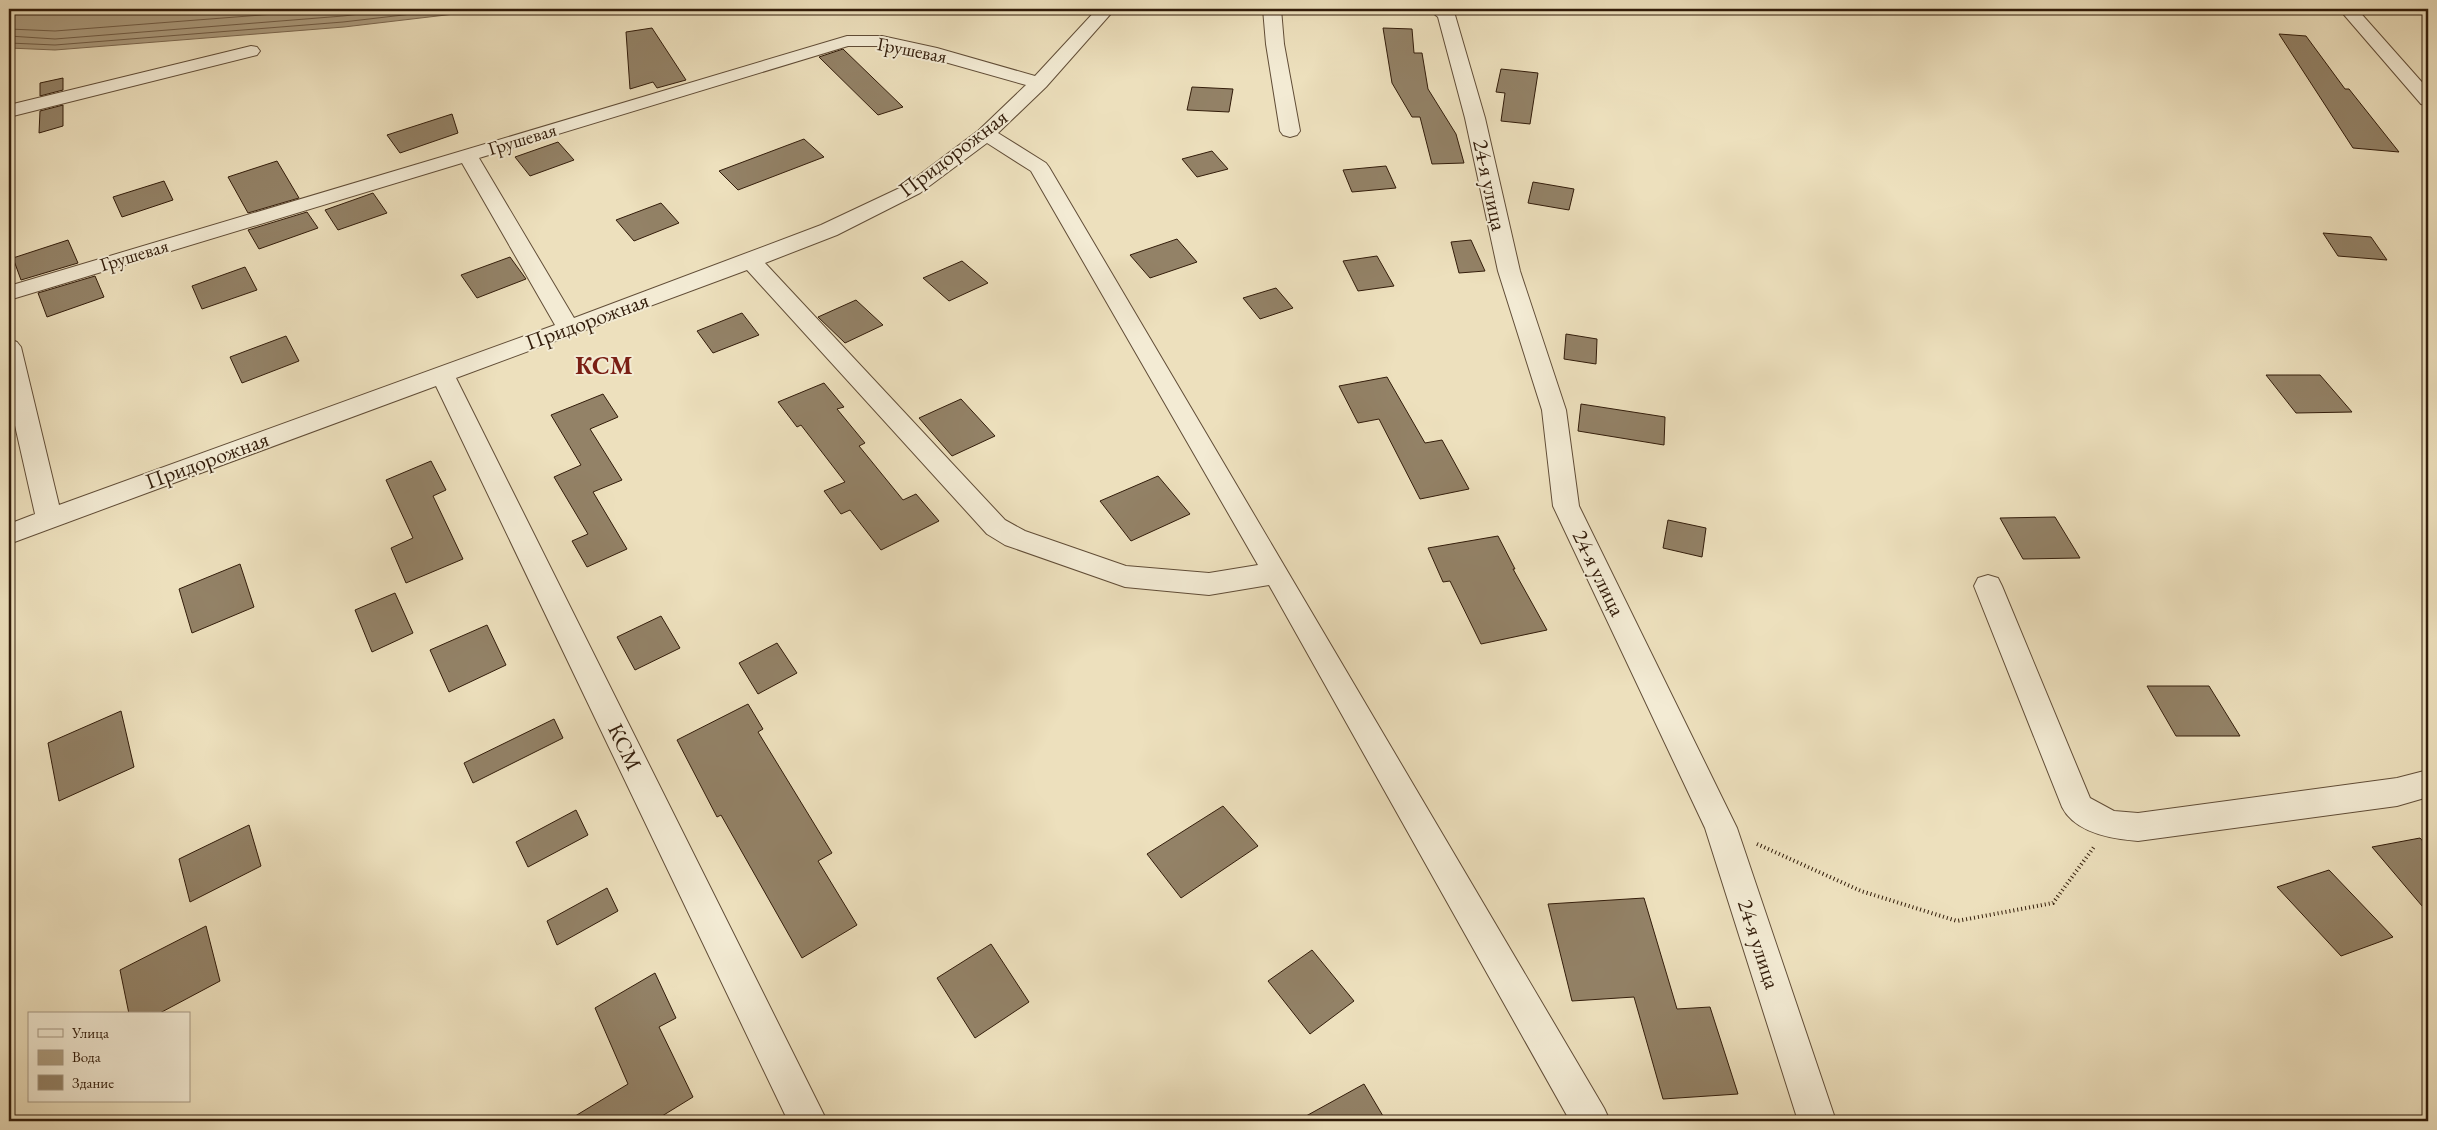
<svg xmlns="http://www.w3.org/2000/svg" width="2437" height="1130" font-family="'EB Garamond',serif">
<rect width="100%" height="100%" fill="#ede0bd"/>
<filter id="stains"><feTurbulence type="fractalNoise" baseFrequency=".004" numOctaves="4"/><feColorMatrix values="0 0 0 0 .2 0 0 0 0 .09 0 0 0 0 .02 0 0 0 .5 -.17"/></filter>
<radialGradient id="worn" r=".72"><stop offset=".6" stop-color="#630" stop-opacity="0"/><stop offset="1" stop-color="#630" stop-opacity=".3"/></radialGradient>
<path fill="#ad9d80" stroke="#7c6951" d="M9 9H497L344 27 55 50 9 48Z"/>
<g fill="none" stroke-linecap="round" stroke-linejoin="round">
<path stroke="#705c45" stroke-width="1" d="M9 29 55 31 339 9
M9 36 55 39 343 16 403 9
M9 43 55 45 343 22 455 9"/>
</g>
<path fill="#938267" stroke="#321c0a" d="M652 28 686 80 657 88 653 82 630 89 626 32Z
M1383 28 1412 29 1414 53H1422L1428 89 1456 134 1464 163 1432 164 1420 117H1412L1392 83Z
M2279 34 2306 36 2345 89H2349L2399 152 2353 148Z
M843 49 903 107 878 115 819 57Z
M1501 69 1538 73 1530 124 1501 121 1505 93 1496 92Z
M63 78V90L40 96V83Z
M1192 87 1233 89 1229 112 1187 110Z
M63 105V126L39 133 40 111Z
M452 114 458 133 400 153 387 135Z
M804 139 824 157 738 190 719 171Z
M558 142 574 160 530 176 515 157Z
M1212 151 1228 169 1197 177 1182 159Z
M277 161 299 198 248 213 228 177Z
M1386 166 1396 188 1352 192 1343 170Z
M164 181 173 200 122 217 113 197Z
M1533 182 1574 189 1569 210 1528 203Z
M373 193 387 213 338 230 325 210Z
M661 203 679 223 634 241 616 220Z
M307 212 318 228 259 249 248 230Z
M2323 233 2371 237 2387 260 2338 256Z
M1177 239 1197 262 1150 278 1130 255Z
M68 240 78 263 21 280 13 258Z
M1471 240 1485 271 1459 273 1451 242Z
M1377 256 1394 286 1358 291 1343 261Z
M510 257 526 279 477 298 461 275Z
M962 261 988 283 949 301 923 278Z
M245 267 257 290 202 309 192 286Z
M95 276 104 297 47 317 38 293Z
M1276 288 1293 308 1260 319 1243 298Z
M856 300 883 325 845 343 818 317Z
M742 313 759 335 713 353 697 331Z
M1566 334 1597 339 1596 364 1564 359Z
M286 336 299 361 242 383 230 357Z
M2266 375H2320L2352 412 2296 413Z
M1387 377 1425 443 1442 440 1469 489 1420 499 1379 419 1358 423 1339 386Z
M824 383 844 407 837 409 865 443 859 446 903 500 916 494 939 521 881 550 850 510 841 514 824 491 845 482 801 425 797 427 778 402Z
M603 394 618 417 590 429 622 480 593 492 627 549 587 567 572 541 588 534 554 477 581 465 551 415Z
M961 399 995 436 952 456 919 418Z
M1581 404 1665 417 1664 445 1578 431Z
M431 461 446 490 433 496 463 559 406 583 391 548 413 538 386 480Z
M1158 476 1190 514 1131 541 1100 501Z
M2055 517 2080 558 2023 559 2000 518Z
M1668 520 1706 528 1702 557 1663 548Z
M1498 536 1515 569H1513L1547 630 1481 644 1450 581 1443 582 1428 548Z
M240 564 254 607 192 633 179 589Z
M395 593 413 633 372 652 355 610Z
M661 616 680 648 635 670 617 637Z
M487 625 506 665 449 692 430 650Z
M777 643 797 673 758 694 739 663Z
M2147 686H2209L2240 736H2176Z
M748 704 763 729 758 732 832 853 818 861 857 925 802 958 721 815 717 817 677 740Z
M121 711 134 767 59 801 48 743Z
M554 719 563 738 473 783 464 763Z
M1223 806 1258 846 1181 898 1147 854Z
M576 810 588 835 528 867 516 842Z
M249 825 261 866 190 902 179 859Z
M2420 838 2428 847V913L2372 847Z
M2329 870 2393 937 2341 956 2277 887Z
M607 888 618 911 557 945 547 921Z
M1644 898 1677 1009 1710 1007 1738 1094 1663 1099 1634 997 1572 1001 1548 904Z
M206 926 220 981 158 1014H129L120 970Z
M991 944 1029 1002 975 1038 937 978Z
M1312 950 1354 1001 1310 1034 1268 981Z
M655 973 676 1018 659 1027 693 1097 654 1121H567L628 1084 595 1008Z
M1364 1084 1386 1121H1297Z"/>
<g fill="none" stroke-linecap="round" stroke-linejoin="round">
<g stroke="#614d37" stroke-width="2">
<path id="minor" d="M1097 9H1115L1046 87 998 133 1046 163 1049 167 1604 1108 1610 1121H1570L1269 585 1209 595 1125 587 1005 545 987 534 747 270 456 378 827 1121H788L436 386 9 544V524L35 514 9 399V339L17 342 21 347 59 505 555 325 462 163 9 300V286L847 36H882L937 48 1035 76ZM848 46H882L927 57 1026 85 979 130 906 185 821 225 574 318 479 158ZM987 143 1031 171 1258 565 1209 573 1126 566 1025 531 1005 520 765 263 837 235 920 193Z
M1263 9H1281L1284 44 1300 131 1297 135 1290 137 1283 135 1280 131 1266 44Z
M1428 9H1448L1455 15 1485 118 1520 271 1566 410 1579 506 1737 828 1836 1121H1798L1705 828 1553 506 1542 410 1498 271 1465 118 1438 17Z
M2339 9H2357L2428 89V106L2421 104Z
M251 46 257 47 260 51 257 55 9 117V105Z
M1988 575 1998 578 2002 586 2090 798 2114 811 2138 813 2397 778 2428 770V797L2397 806 2138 841C2112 839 2075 833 2062 807L1974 586 1978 578Z"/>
</g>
<path stroke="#321c0a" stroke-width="4" stroke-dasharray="1 3" stroke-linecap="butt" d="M1757 844 1861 891 1957 921 2053 903 2094 847"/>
<use href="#minor" fill="#f3ebd4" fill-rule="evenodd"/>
</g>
<g text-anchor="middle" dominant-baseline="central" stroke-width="4" stroke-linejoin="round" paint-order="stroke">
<g font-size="19" fill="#321c0a" stroke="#f3ebd4">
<text transform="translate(912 50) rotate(11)">Грушевая</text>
<text transform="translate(522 139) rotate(-17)">Грушевая</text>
<text transform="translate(134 255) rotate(-17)">Грушевая</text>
</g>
<g font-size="22" fill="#321c0a" stroke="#f3ebd4">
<text transform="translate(953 153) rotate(-37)">Придорожная</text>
<text transform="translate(1490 185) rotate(78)">24-я улица</text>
<text transform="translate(587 321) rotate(-20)">Придорожная</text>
<text transform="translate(207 460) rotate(-20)">Придорожная</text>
<text transform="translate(1599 573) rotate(64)">24-я улица</text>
<text transform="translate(625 747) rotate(64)">КСМ</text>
<text transform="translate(1759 944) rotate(72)">24-я улица</text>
</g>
<g font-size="25" font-weight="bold" fill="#7a1f14" stroke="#f3ebd4">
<text x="604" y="365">КСМ</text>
</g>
</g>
<rect width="2437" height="1130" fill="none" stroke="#ede0bd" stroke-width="30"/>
<rect x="10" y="10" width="2417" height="1110" fill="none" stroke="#321c0a" stroke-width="2.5"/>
<rect x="15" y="15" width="2407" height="1100" fill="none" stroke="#321c0a"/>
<rect x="28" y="1012" width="162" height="90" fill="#f3ebd4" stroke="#a69883"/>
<rect x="38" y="1029" width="25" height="8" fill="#f3ebd4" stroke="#a69883"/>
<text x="72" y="1038" font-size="15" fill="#321c0a">Улица</text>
<rect x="38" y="1050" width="25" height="15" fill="#ad9d80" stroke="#a69883"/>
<text x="72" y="1062" font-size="15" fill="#321c0a">Вода</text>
<rect x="38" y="1075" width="25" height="15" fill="#938267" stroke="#a69883"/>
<text x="72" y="1088" font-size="15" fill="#321c0a">Здание</text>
<rect width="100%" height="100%" filter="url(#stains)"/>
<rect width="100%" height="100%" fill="url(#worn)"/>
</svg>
